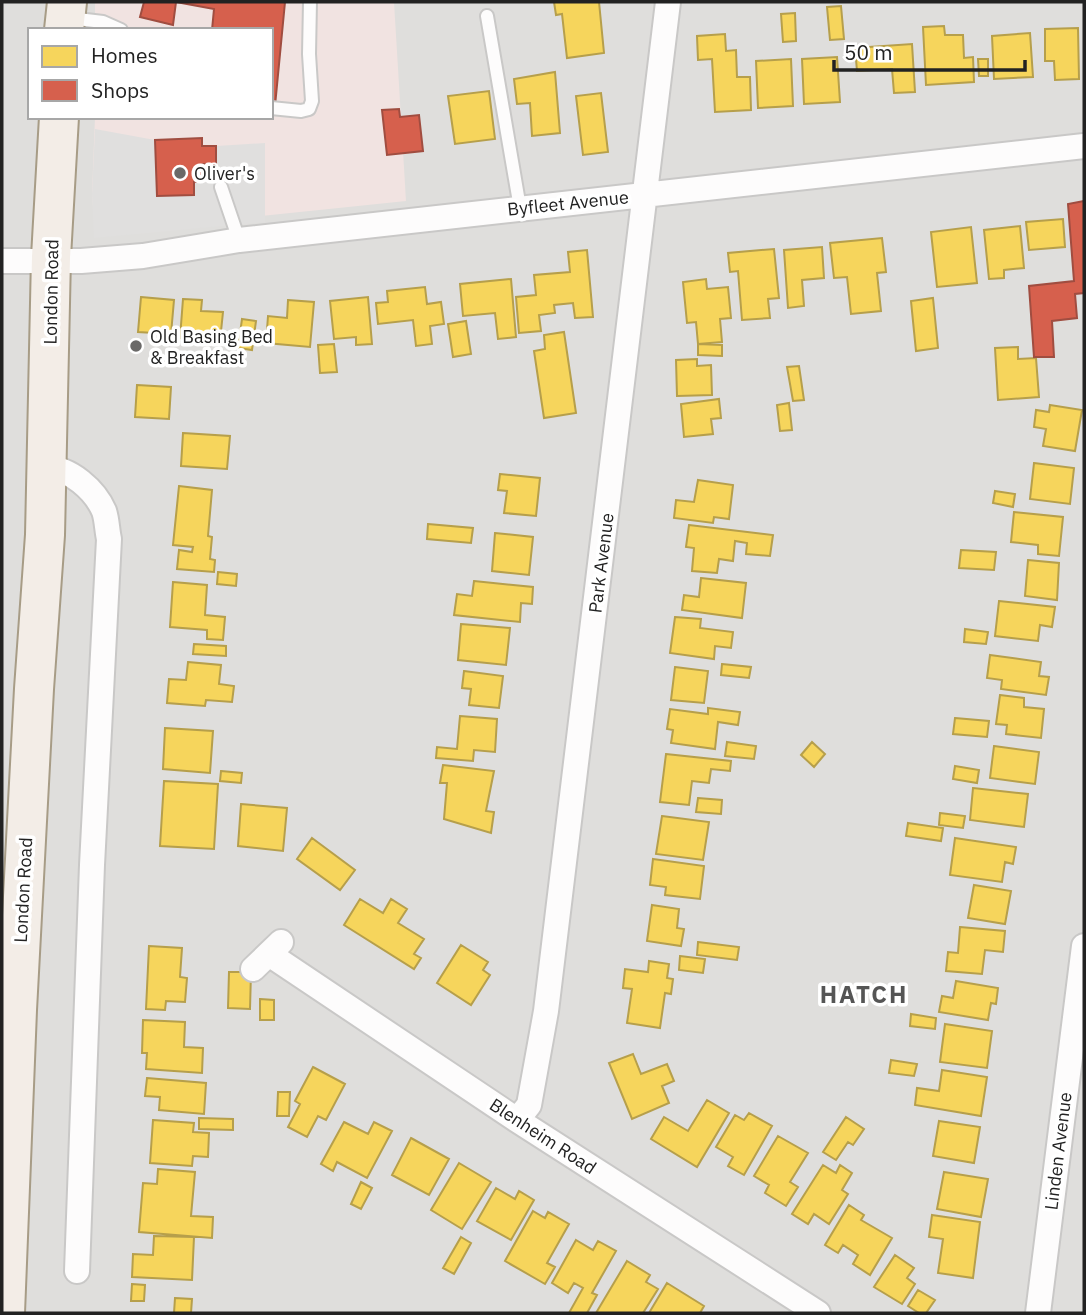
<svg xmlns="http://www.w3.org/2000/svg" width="1086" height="1315" font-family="'IBM Plex Sans',sans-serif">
<rect width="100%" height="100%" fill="#f0eeeb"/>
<path fill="#dfdedc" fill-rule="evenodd" d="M2 2H1084V1313H2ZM30 30H271V117H30Z"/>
<path fill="#f1e3e1" d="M95 2H394L406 201 95 233 92 194 95 117H271V30H95Z"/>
<path fill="#e0dfde" d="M95 129 155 140 157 196 194 195V182L204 181 203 164H216V146L265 143V222L94 238 92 194Z"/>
<path fill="#f6d55c" stroke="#b69f4b" stroke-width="2" d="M554 2H599L604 53 567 58 562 14 556 15Z
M841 6 844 39 830 40 827 7Z
M795 13 796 41 783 42 781 14Z
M944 26 945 35H963L964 58 973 57 974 82 926 85 923 27Z
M1078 28 1079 79 1055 80 1054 61H1045V29Z
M1030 33 1033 77 994 79 992 36Z
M725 34 726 51 736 50 737 77H750L751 110 715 112 712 59 698 60 697 36Z
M912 44 915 92 894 93 892 69 857 71 855 48Z
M837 57 840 102 804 104 802 59Z
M791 59 793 106 758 108 756 61Z
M978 59H988V76H979Z
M555 72 560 133 532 136 530 103 517 104 514 79Z
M489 91 495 139 455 144 448 96Z
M601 93 608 152 583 155 576 96Z
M1063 219 1065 247 1029 250 1026 222Z
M1020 226 1024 268 1004 270V278L989 279 984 230Z
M971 227 977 283 937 287 931 232Z
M882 238 886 272 877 273 881 311 851 314 847 277 834 278 830 243Z
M822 247 824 278 802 280 804 306 788 308 784 250Z
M774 249 779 298 768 299 770 318 742 320 738 271 730 272 728 253Z
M587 250 593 317 575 318 573 303 554 305 555 313 539 315 541 331 519 333 516 297 536 295 534 275 570 272 568 252Z
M511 279 516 337 498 339 495 313 463 316 460 284Z
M706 279 707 289 728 287 731 318 720 319 722 342 698 344 696 322 687 323 683 282Z
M425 287 427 304 441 302 444 324 430 326 432 344 416 346 413 320 378 324 376 303 388 302 387 291Z
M141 297 174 300 171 334 138 332Z
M368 297 372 344 356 345V337L334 339 330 301Z
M933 298 938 348 916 351 911 301Z
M183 299 202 300 201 311 223 312 220 341 180 338Z
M288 300 314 302 310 347 266 343 268 316 287 318Z
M242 319 256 321 252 350 238 348Z
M466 321 471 354 453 357 448 324Z
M564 332 576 413 544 418 534 351 545 349 544 335Z
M334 344 337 372 320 373 318 345Z
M698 344 722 345V356L698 355Z
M1018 347V359L1036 358 1039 397 998 400 995 348Z
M697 359V366L711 365 712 395 677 396 676 360Z
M799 366 804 400 793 401 787 367Z
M137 385 171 387 169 419 135 417Z
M719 399 721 418 711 419 713 434 684 437 681 404Z
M789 403 792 430 780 431 777 405Z
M1050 405 1082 410 1075 451 1043 446 1046 429 1034 427 1036 410 1049 412Z
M183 433 230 436 227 469 181 466Z
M1034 463 1074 468 1070 504 1030 499Z
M500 474 540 478 536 516 504 513 507 491 498 490Z
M698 480 733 485 729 519 714 517 713 523 674 518 676 500 694 502Z
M179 486 212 490 208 536 212 537 210 559 215 560 214 572 177 569 179 550 192 552 193 547 173 545Z
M995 491 1015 494 1013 507 993 503Z
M1014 512 1063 517 1059 556 1038 554V545L1011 542Z
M428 524 473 528 471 543 427 539Z
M689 525 773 535 770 556 746 554 747 543 735 541 733 561 719 559 717 573 692 571 694 548 686 547Z
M495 533 533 537 529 575 492 571Z
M961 550 996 552 994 570 959 568Z
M1028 560 1059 563 1057 600 1025 596Z
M218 572 237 574 236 586 217 584Z
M701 578 746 583 742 618 682 610 684 595 699 597Z
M474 581 533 587 532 604 521 603 520 622 454 615 457 594 472 596Z
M173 582 207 585 205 615 225 617 223 640 207 639V630L170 627Z
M999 601 1055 607 1052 627 1040 625 1038 641 995 636Z
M675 617 701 619 700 628 733 632 731 648 715 646 714 659 670 653Z
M461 624 510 628 506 665 458 660Z
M965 629 988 632 986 644 964 642Z
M194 644 226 646V656L193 654Z
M990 655 1041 662 1039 676 1049 677 1046 695 1001 689 1002 680 987 678Z
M188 662 221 665 219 684 234 686 232 702 206 700 205 706 167 703 169 679 186 680Z
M722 664 751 667 749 678 721 675Z
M675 667 708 671 704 703 671 700Z
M464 671 503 676 499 708 469 705 471 689 462 688Z
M1000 695 1024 698V707L1044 709 1041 738 1006 734 1007 725 996 724Z
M708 708 740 712 738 725 718 722 715 749 671 743 673 730 667 729 670 709 708 714Z
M460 716 497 719 495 752 474 750 473 761 436 758 437 747 457 749Z
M955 718 989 721 987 737 953 734Z
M165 728 213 731 210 773 163 769Z
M727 742 756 746 754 759 725 756Z
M812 742 825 754 814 767 801 755Z
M994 746 1039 752 1035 784 990 778Z
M666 754 731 761 730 771 711 769 709 783 692 781 689 805 660 802Z
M443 765 494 771 486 811 494 812 491 833 444 819 447 783H440Z
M955 766 979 770 977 783 953 779Z
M221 771 242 773 241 783 220 781Z
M164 781 218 784 214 849 160 846Z
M973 788 1028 794 1024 827 970 820Z
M698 798 722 800 721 814 696 812Z
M241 804 287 808 283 851 238 846Z
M940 813 965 816 963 828 939 825Z
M662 816 709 822 703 860 656 854Z
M908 823 943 828 941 841 906 836Z
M312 838 355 870 340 890 297 859Z
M955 838 1016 847 1013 864 1005 862 1002 882 950 875Z
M653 859 704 866 700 899 665 895 666 887 650 885Z
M974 885 1011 891 1005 924 968 918Z
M360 899 383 913 391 899 407 909 398 923 424 939 414 954 421 958 414 969 344 925Z
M652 905 679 909 677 928 684 929 681 946 647 941Z
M960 927 1005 931 1003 952 985 950 982 974 946 971 948 952 958 953Z
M698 942 739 947 737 960 697 955Z
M461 945 488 962 483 970 490 975 471 1005 437 983Z
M149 946 182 948 180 977 187 978 185 1002 166 1001 165 1010 146 1009Z
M680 956 705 959 703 973 679 970Z
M649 961 669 964 667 978 673 979 671 994 665 993 660 1028 627 1023 632 989 623 988 625 969 648 972Z
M229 972H251L250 1009 228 1008Z
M956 981 998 988 996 1004 991 1003 988 1020 939 1012 942 996 953 998Z
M260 999 274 1000V1020H260Z
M911 1014 936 1018 935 1029 910 1026Z
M143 1020 185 1022 184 1047 203 1048 202 1073 146 1069 147 1053H142Z
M945 1024 992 1031 987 1068 940 1062Z
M633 1054 641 1074 667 1064 674 1081 662 1086 669 1103 632 1119 609 1063Z
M891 1060 917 1064 914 1076 889 1073Z
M313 1067 345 1084 326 1120 318 1116 307 1137 288 1127 300 1104 295 1101Z
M942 1070 987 1077 981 1116 915 1105 917 1088 939 1091Z
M147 1078 206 1083 204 1114 159 1110 160 1097 145 1096Z
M278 1092H290L289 1116H277Z
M707 1100 729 1113 697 1167 651 1139 664 1117 688 1131Z
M749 1113 772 1126 744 1175 728 1166 733 1157 716 1147 735 1115 744 1120Z
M846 1117 864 1129 853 1145 848 1142 836 1160 823 1152Z
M199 1118 233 1119V1130L199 1129Z
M153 1120 194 1123 193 1132 209 1133 208 1157 193 1156 192 1166 150 1163Z
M939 1121 980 1127 974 1163 933 1156Z
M344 1122 368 1134 374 1122 392 1131 367 1178 337 1162 333 1171 321 1164Z
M778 1136 808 1153 790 1182 798 1187 786 1206 765 1193 769 1185 754 1176Z
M411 1138 449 1159 429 1195 392 1175Z
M459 1163 491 1182 462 1229 431 1210Z
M823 1165 836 1173 840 1165 852 1173 842 1190 848 1194 829 1224 814 1214 808 1224 792 1214Z
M158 1169 195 1172 191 1216 213 1217 212 1238 139 1232 143 1183 157 1184Z
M944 1172 988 1179 981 1217 937 1209Z
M361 1182 372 1188 361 1209 351 1204Z
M496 1188 515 1199 519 1191 534 1200 511 1240 477 1221Z
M849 1205 864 1215 861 1220 892 1238 870 1275 853 1264 858 1255 843 1245 838 1253 825 1245Z
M533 1211 545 1218 548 1212 569 1224 547 1263 555 1267 545 1284 505 1261Z
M932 1215 980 1222 973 1278 938 1273 943 1239 929 1237Z
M154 1236 194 1237 192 1280 132 1277 133 1254 153 1255Z
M461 1237 471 1243 454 1274 443 1268Z
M576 1240 593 1250 598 1241 616 1251 592 1293 597 1295 587 1313H569L583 1288 574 1283 568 1293 552 1283Z
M895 1255 914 1268 907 1278 915 1284 902 1304 874 1287Z
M627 1261 650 1275 646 1282 658 1289 643 1313H596Z
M667 1283 704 1306 700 1313H649Z
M132 1284 145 1285 144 1301H131Z
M918 1290 935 1300 926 1313H919L908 1306Z
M175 1298 192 1299 191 1313H174Z"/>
<path fill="#d6604d" stroke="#a04d40" stroke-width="2" d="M144 2H285L275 106H271V30H212L214 9 176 2 173 25 140 17Z
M399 109 400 117 419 115 423 151 387 155 382 110Z
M202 138V146H216V164H203L204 181 194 182V195L157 196 155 140Z
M1084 201V293L1075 294 1077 318 1052 321 1054 357H1034L1029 286 1074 281 1068 204Z"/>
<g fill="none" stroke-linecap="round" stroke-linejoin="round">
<g stroke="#c9c8c7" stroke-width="16">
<path id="service" d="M487 16 520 208
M69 18 103 22 121 30
M271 108 301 111 309 109 312 101 309 54 310 2
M221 187 239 240"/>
</g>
<g stroke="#c9c8c7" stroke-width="28">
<path id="minor" d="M2 261H81L143 256 239 240 1084 146
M47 468C70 468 95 490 104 511 107 519 107 531 109 539L92 865 77 1271
M269 954 517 1120 818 1313
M253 969 281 942
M517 1120 529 1105 546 1011 668 2
M1038 1313 1084 946"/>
</g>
<g stroke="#a79c86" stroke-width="42">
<path id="primary" d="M64 30 67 2
M5 1313 17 1010 34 689 45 535 51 257 59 117"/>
</g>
<use href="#service" stroke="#fdfcfc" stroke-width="12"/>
<use href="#minor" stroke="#fdfcfc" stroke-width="24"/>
<use href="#primary" stroke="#f3ede7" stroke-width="38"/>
</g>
<g fill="#6a6968" stroke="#fff" stroke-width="2.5">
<circle cx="180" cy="173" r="7"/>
<circle cx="136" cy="346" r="7"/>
</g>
<g text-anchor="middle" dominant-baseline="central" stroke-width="7" stroke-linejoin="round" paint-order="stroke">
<g font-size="18" fill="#222" stroke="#fff" text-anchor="start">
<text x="194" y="173">Oliver's</text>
<text x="150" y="336">Old Basing Bed<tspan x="150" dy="21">&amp; Breakfast</tspan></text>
</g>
<g font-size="18" fill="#222" stroke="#fff">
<text transform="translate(568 203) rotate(-6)">Byfleet Avenue</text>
<text transform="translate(51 292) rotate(-89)">London Road</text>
<text transform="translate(601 563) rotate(-83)">Park Avenue</text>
<text transform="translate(23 890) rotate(-87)">London Road</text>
<text transform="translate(543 1136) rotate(33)">Blenheim Road</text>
<text transform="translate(1058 1151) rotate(-83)">Linden Avenue</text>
</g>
<g font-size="24" font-weight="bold" letter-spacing="2" fill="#555" stroke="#fff">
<text x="864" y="994">HATCH</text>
</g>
</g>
<rect width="1086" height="1315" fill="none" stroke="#222222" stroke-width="7"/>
<rect x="28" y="28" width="245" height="91" fill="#ffffff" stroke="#a7a7a7" stroke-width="2"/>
<rect x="42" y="46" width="35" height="21" fill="#f6d55c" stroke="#a7a7a7" stroke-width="2"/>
<text x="91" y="63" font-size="21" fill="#222222">Homes</text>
<rect x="42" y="80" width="35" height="21" fill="#d6604d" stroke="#a7a7a7" stroke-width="2"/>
<text x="91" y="98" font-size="21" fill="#222222">Shops</text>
<path d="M834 60v10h191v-10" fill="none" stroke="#222222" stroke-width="3.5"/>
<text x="844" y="60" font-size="21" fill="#222222" stroke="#ffffff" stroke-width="5" paint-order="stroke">50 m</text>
</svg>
